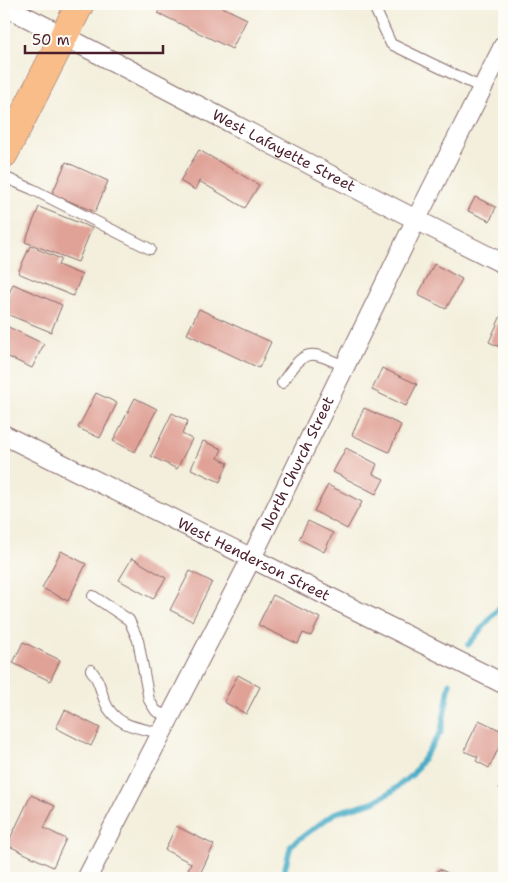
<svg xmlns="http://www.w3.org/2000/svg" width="508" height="882" font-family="'Shantell Sans',sans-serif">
<rect width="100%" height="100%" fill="#fdfcf7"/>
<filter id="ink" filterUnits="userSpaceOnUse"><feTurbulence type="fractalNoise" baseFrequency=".02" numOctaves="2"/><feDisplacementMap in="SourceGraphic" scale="10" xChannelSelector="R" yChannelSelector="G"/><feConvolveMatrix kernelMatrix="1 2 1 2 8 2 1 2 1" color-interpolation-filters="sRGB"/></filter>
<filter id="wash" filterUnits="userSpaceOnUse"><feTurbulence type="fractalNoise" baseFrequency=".0096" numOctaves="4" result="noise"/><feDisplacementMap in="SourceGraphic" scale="20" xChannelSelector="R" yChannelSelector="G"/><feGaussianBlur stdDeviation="1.12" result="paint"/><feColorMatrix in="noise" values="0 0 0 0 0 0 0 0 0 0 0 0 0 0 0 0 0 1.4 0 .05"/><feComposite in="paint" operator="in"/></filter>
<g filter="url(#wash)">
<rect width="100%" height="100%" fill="#f3efdc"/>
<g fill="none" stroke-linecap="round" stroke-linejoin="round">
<path stroke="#47acc7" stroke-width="5.5" d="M468 645 504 602
M285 878V868L291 845 335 813 373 802 391 792 413 774 441 732 450 683"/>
</g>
<g id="blocks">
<path fill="#e0a196" d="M162 4H216L247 19 232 49 158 13Z
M199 150 259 185 245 208 199 181 195 190 180 181Z
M66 162 108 181 95 212 52 194Z
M475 197 496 207 490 221 468 211Z
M39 207 92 228 78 262 25 242Z
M30 246 61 259 58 265 82 275 73 296 18 273Z
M434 264 462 279 446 309 418 295Z
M13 284 62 305 51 332 4 313V305Z
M199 309 271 342 259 368 187 334Z
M504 309V349L489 342Z
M4 325 44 344 32 368 4 355Z
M382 368 417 384 406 406 372 390Z
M4 373 8 375 4 385Z
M96 393 117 403 100 438 78 428Z
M135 398 157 409 135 452 113 441Z
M364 408 401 425 389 452 352 435Z
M172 413 188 421 182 434 192 439 177 469 151 456Z
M203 441 222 449 218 458 228 463 220 482 191 469Z
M346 448 377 464 373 474 384 479 376 494 333 472Z
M328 485 362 502 347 529 314 511Z
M308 521 333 533 324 552 299 539Z
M61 551 86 564 68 601 42 588Z
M132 558 166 578 153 599 119 580Z
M190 571 212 582 192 621 170 610Z
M273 595 320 618 311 636 303 633 298 644 258 625Z
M23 642 60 660 50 681 13 663Z
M238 675 260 687 246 714 224 702Z
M65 710 100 728 91 746 56 728Z
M479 720 504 732V737L489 768 476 761 478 757 464 751Z
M504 777V791L499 788Z
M31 795 55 806 44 828 66 839 53 867 7 845Z
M176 826 214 845 198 878 185 877 191 863 165 850Z
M439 869 459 878H434Z"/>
</g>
</g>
<g filter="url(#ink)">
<use href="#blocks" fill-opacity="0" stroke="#856869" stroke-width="1"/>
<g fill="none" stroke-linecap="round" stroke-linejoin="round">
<g stroke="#856869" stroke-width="12">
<path id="service" d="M373 4 391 44 482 88
M4 177 32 189 150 249
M282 383C305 349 308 349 344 366
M93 596 129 620 138 640 149 700 156 711 169 717
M91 670C100 681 100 689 105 702 115 726 138 728 161 733"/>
</g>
<g stroke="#856869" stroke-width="21">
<g id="minor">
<path id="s1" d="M4 6C172 89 336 181 504 264"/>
<path id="s2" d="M4 435 504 684"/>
<path id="s3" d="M87 878 252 557 416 220 504 45"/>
</g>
</g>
<g stroke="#856869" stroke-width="29">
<path id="primary" d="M4 154 80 4"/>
</g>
<use href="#service" stroke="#fff" stroke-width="10"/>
<use href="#minor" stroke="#fff" stroke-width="19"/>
<use href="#primary" stroke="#f8bd89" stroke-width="28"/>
</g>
</g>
<g text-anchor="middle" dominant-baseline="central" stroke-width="4" stroke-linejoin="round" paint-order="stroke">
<g font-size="15" fill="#4a1f2b" stroke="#fdfcf7">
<text stroke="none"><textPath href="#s1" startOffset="315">West Lafayette Street</textPath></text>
<text stroke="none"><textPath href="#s3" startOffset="465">North Church Street</textPath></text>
<text stroke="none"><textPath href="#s2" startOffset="279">West Henderson Street</textPath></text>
</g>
</g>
<rect width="508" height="882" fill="none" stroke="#fdfcf7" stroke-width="20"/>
<path d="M25 45v8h138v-8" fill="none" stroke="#4a1f2b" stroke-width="2.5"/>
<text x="32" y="45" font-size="15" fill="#4a1f2b" stroke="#fdfcf7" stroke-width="4" paint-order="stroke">50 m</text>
</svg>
